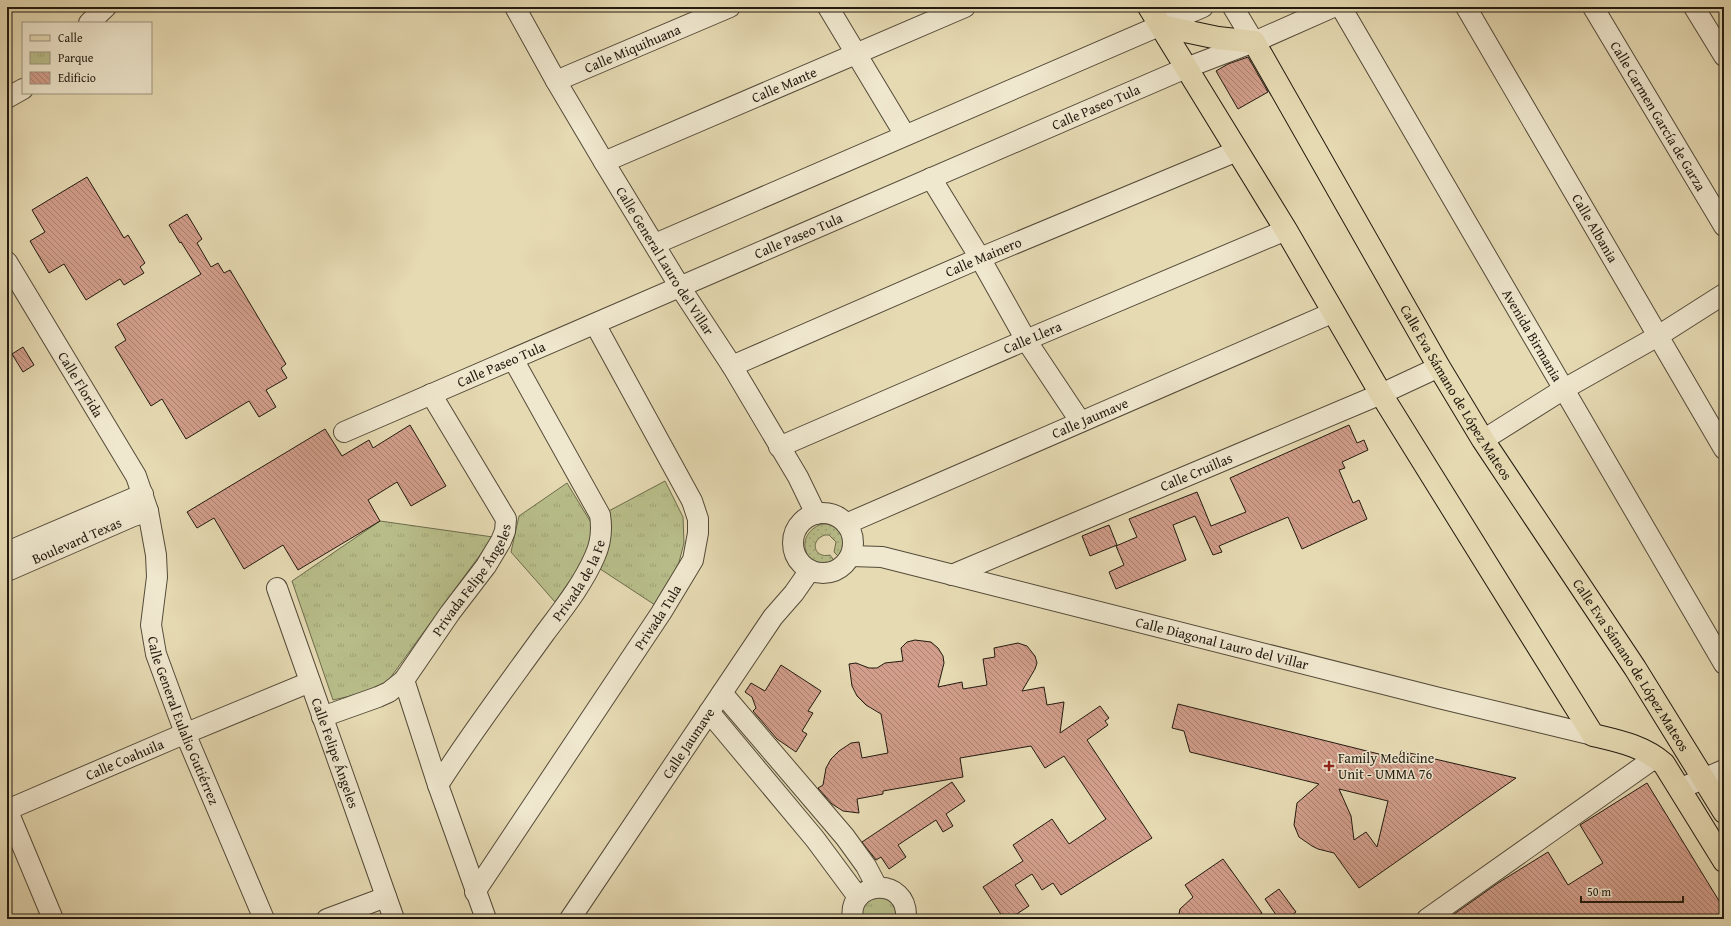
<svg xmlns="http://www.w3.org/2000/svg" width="1731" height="926" font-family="'Gentium Book Plus',serif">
<defs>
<pattern id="grass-dots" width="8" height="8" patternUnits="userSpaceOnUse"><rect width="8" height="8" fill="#b8be8a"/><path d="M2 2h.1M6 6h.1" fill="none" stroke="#9ea376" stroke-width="1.8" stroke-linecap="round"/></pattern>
<pattern id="park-tufts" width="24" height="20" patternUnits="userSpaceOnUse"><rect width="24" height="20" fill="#b8be8a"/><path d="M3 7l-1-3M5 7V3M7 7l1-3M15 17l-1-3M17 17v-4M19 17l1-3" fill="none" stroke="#9ea376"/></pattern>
<pattern id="building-back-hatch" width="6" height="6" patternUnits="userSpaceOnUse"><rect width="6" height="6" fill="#d29e8b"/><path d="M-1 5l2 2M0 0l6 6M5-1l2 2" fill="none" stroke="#aa8070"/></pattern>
</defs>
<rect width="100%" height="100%" fill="#e6dab3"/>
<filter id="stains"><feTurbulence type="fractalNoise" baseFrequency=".005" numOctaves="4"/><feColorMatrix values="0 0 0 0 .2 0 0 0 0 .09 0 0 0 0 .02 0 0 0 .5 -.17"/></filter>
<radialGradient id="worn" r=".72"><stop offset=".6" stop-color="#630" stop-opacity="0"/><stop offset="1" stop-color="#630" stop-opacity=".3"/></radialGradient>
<path fill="url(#grass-dots)" stroke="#6d6c4c" d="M822 524C843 523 852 541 841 559L834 552 836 542 829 535H825C809 540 814 559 830 555L835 562C806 574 791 535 822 524Z"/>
<path fill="url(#park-tufts)" stroke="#6d6c4c" d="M665 481 683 517 684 543 677 570 655 605 585 559 555 602 511 552 519 516 567 483 590 521Z
M380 521 493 537 385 685 372 691 333 700 292 581Z
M888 894 901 919H855L860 900Z"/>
<path fill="url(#building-back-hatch)" stroke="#221a0f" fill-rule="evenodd" d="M1248 57 1268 92 1238 109 1216 71 1228 64Z
M87 177 124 238 128 235 145 263 140 267 144 273 124 285 120 279 86 300 64 264 49 273 30 241 45 232 32 210Z
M187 214 202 239 197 243 211 267 218 263 224 273 230 270 286 364 281 368 287 378 266 390 276 407 259 417 249 401 186 439 162 399 151 406 115 347 126 340 117 324 201 274 181 242 180 243 169 225Z
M23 347 34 365 23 372 12 354Z
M410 425 446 486 411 506 397 482 368 500 380 521 298 570 283 545 244 569 214 518 197 528 187 512 325 429 342 456 369 440 373 448Z
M1349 425 1357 443 1364 440 1368 450 1342 462 1345 468 1339 470 1353 503 1359 500 1367 519 1302 549 1288 517 1219 546 1222 552 1213 555 1195 516 1173 525 1186 560 1116 589 1109 572 1124 565 1116 546 1137 537 1129 519 1197 492 1211 526 1246 512 1230 478Z
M1109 525 1117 545 1090 556 1082 536Z
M915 640 931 642 938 648 943 656 944 663 938 687 962 682 963 689 987 685 983 659 995 657 994 648 1018 643 1027 646 1035 656 1037 663 1035 669 1022 691 1044 687 1047 705 1064 702 1060 733 1100 706 1109 718 1105 721 1108 725 1087 740 1152 838 1061 895 1053 883 1042 890 1032 874 1015 885 1029 906 1009 919H1004L983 887 1023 861 1013 845 1052 819 1069 844 1106 819 1064 756 1045 768 1031 746 960 758 963 777 883 791V794L857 799 859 813 843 811 832 804 818 788 823 785 826 768 831 759 839 751 851 743 859 742 862 758 888 753 881 714 866 705 857 696 852 686 849 664 856 663 869 668H877L885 663 903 661 901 648 907 642Z
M781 665 821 691 808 711 813 713 802 731 807 734 796 752 777 739 753 711 756 708 752 697 745 692 751 683 765 691Z
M1178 704 1399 759 1401 751 1516 778 1359 888 1334 853 1318 849 1312 846 1299 837 1294 825 1297 803 1319 784 1190 752 1184 731 1172 728ZM1339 789 1388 801 1377 847 1366 832 1354 840 1351 816Z
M952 782 965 801 946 814 953 826 943 832 936 820 898 845 906 857 889 869 881 857 876 860 862 842Z
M1647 783 1724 909V919H1447L1498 883 1548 852 1568 885 1603 863 1580 825Z
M1223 859 1262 913 1254 919H1178L1180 909 1193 897 1185 885Z
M1279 889 1296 912 1286 919H1279L1265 899Z"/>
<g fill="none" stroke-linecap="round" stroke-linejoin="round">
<g stroke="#534a38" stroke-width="22">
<g id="minor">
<path id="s1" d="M515 7 556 81 604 162 680 287 732 366 798 477 816 514"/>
<path d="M828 7 905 135"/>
<path d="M1233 7 1254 42"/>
<path id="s2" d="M1341 7 1724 664"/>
<path id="s3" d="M1466 7 1724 449"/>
<path id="s4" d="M1593 7 1724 226"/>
<path d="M1694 7 1724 56"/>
<path d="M89 23 106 7"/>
<path id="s5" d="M556 81 730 7"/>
<path d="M7 98 23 89"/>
<path id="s6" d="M604 162 965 7"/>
<path d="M931 178 980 258 1026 340 1080 421"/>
<path d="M655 244 1203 7"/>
<path id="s7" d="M7 262 136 476 148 511 156 555 157 577 151 625 156 654 185 733 264 919"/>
<path id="s8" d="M732 366 980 258 1237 151"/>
<path id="s9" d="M344 432 1186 68 1254 42 1333 7"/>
<path d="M1483 440 1564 389 1658 336 1724 294"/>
<path id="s10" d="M779 447 1026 340 1286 230"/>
<circle cx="823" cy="543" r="30"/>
<path id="s11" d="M846 524 1334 312"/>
<path d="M7 552 143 494"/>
<path id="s12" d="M851 556 882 557 1439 698 1593 735"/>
<path id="s13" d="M7 571 131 517 148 511"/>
<path id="s14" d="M952 575 1381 394 1439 367"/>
<path id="s15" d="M277 588 394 919"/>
<path d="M404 680 438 785 486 919"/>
<path d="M722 693 845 837 866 866 877 887"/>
<path d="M709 712 815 839 858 897"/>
<path id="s16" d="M322 717 378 697 389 692 404 680 450 613 486 566 501 541 505 531 506 519 431 394"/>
<path id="s17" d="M438 785C471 733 509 683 545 633 563 609 583 584 595 556 601 543 602 528 600 515L513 359"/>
<path d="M1679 789 1724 770"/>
<path d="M7 809 53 919"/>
<path id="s18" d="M7 810 172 739 310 682"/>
<path id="s19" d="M475 892 661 613 693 560 698 533V519L692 501 595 324"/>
<path d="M327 919 386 897"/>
<path id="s20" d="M570 919 773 617 794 593 810 570"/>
<path d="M853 919C846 881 909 874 906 919"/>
<path d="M1427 919 1656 757"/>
</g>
</g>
<g stroke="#221a0f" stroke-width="24">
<g id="major">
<path d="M1149 7 1286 230 1381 394 1593 735C1618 741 1644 746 1664 764L1724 861"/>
<path id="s21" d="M1161 26 1218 38 1254 42 1439 367 1483 440 1635 668 1724 812"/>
</g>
</g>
<use href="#minor" stroke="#efe7ce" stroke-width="20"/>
<use href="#major" stroke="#e6dab3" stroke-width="22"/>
</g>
<path fill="#8f2418" stroke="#efe7ce" stroke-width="1.5" d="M1327 760h4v4h4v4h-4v4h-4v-4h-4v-4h4z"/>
<g text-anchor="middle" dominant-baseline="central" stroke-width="3" stroke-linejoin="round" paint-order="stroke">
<g font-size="14" fill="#221a0f" stroke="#efe7ce">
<text stroke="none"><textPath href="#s5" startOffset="83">Calle Miquihuana</textPath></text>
<text stroke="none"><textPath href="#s6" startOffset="196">Calle Mante</textPath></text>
<text stroke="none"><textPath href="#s9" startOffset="819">Calle Paseo Tula</textPath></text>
<text stroke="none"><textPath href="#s4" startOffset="127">Calle Carmen García de Garza</textPath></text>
<text stroke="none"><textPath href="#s3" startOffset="256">Calle Albania</textPath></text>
<text stroke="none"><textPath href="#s9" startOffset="495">Calle Paseo Tula</textPath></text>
<text stroke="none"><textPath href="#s8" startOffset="274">Calle Mainero</textPath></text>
<text stroke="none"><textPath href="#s1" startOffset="295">Calle General Lauro del Villar</textPath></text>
<text stroke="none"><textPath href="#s2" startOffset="380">Avenida Birmania</textPath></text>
<text stroke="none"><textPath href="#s10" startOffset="276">Calle Llera</textPath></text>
<text stroke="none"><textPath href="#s9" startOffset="171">Calle Paseo Tula</textPath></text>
<text stroke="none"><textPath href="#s7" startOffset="143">Calle Florida</textPath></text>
<text stroke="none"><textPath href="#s21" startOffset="499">Calle Eva Sámano de López Mateos</textPath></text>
<text stroke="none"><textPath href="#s11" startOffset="266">Calle Jaumave</textPath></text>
<text stroke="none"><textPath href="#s14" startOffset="265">Calle Cruillas</textPath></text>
<text stroke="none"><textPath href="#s13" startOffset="76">Boulevard Texas</textPath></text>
<text stroke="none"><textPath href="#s17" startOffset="249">Privada de la Fe</textPath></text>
<text stroke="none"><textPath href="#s16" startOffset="212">Privada Felipe Ángeles</textPath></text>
<text stroke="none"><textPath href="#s19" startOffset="330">Privada Tula</textPath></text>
<text stroke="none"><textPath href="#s12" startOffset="382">Calle Diagonal Lauro del Villar</textPath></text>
<text stroke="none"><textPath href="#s21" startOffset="823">Calle Eva Sámano de López Mateos</textPath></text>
<text stroke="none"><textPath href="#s7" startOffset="503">Calle General Eulalio Gutiérrez</textPath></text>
<text stroke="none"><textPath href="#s20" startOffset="212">Calle Jaumave</textPath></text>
<text stroke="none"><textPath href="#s15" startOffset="175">Calle Felipe Ángeles</textPath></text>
<text stroke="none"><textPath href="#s18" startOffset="128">Calle Coahuila</textPath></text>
</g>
<g font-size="14" fill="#221a0f" stroke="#efe7ce" text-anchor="start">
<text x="1338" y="758">Family Medicine<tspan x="1338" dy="16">Unit - UMMA 76</tspan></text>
</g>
</g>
<rect width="1731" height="926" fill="none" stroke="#e6dab3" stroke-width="24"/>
<rect x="8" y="8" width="1715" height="910" fill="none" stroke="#221a0f" stroke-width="2"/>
<rect x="12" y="12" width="1707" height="902" fill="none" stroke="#221a0f"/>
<rect x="22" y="22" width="130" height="72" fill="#efe7ce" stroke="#9d9582"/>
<rect x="30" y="35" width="20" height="6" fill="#e6dab3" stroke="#9d9582"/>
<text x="58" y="42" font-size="12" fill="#221a0f">Calle</text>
<rect x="30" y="52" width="20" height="12" fill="url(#park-tufts)" stroke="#9d9582"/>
<text x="58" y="62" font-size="12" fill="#221a0f">Parque</text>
<rect x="30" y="72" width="20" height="12" fill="url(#building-back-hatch)" stroke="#9d9582"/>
<text x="58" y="82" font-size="12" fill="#221a0f">Edificio</text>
<path d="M1581 896v6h102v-6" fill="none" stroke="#221a0f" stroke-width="2"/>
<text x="1587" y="896" font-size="12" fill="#221a0f" stroke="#efe7ce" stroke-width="3" paint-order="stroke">50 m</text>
<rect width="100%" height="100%" filter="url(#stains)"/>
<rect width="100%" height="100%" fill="url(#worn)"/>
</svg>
